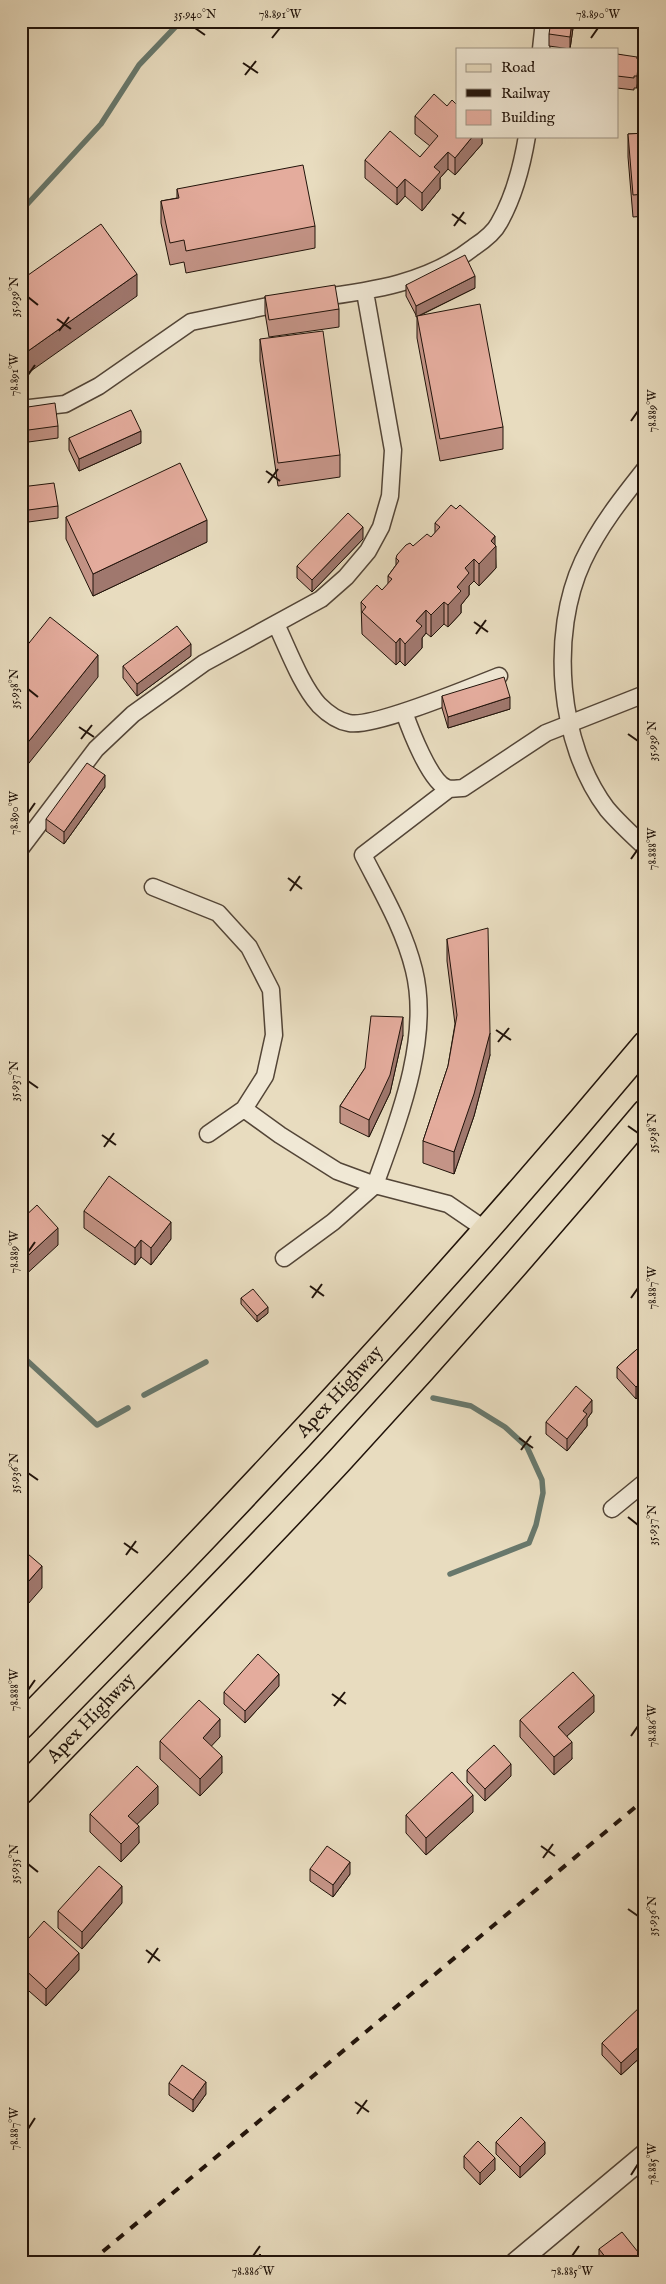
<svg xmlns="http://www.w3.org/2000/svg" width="666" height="2284" font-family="'IM FELL English',serif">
<rect width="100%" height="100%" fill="#e8dcbf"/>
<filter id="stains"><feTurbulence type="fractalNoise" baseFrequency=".004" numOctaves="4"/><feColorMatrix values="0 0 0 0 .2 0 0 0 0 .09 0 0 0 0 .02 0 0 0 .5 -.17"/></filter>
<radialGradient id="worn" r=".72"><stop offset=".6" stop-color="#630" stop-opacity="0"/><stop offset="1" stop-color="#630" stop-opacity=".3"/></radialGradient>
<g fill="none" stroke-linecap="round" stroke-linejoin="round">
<path stroke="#68786c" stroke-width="5.5" d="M21 211 101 124 139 65 181 21
M21 1355 97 1425 128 1408
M144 1395 206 1362
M433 1398 471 1406 505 1427 527 1447 542 1480 543 1493 536 1525 529 1543 450 1574"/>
<g stroke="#534537" stroke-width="19">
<path id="minor" d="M541 49 544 21
M316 298C372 291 428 283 474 247 483 241 494 233 499 223 514 197 522 166 527 136
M21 409 65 404 99 386 191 322 287 302
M645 469C622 498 599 527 583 561 549 634 558 744 607 809 618 822 632 835 645 847
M276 624C288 649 301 685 319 705 327 713 338 721 349 723 373 728 471 687 499 676
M404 712C410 729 430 782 447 788 452 790 458 788 463 788L546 733 645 694
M449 789 363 855C382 892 404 929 414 970 431 1039 398 1121 375 1185L448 1204 486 1230
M21 848 96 749 133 714 204 663 321 599 346 577 368 551 381 527 390 496 393 450 365 292
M153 887 218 913 249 947 271 990 274 1035 265 1076 244 1109 280 1135 337 1171 375 1185 333 1222 284 1258
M208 1134 244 1109
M612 1509 645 1482"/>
</g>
<g stroke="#534537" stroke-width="24">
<path id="tertiary" d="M516 2263 645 2155"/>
</g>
<g stroke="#21130a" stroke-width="29">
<g id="primary">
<path id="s1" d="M21 1726C73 1672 125 1620 177 1566 338 1398 495 1224 645 1045"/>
<path id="s2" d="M21 1791C127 1681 235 1573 339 1461 444 1347 546 1231 645 1113"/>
</g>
</g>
<use href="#minor" stroke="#f0e8d5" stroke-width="16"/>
<use href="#tertiary" stroke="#f0e8d5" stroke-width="21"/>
<use href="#primary" stroke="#e8dcbf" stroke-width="26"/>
<path stroke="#21130a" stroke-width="4" stroke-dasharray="9 9" stroke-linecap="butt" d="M89 2263 645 1799"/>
</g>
<path fill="#c49487" stroke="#21130a" d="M463 21H491L490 26Z
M574 21 570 49 549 46V34Z
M617 54 637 59 639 71 637 88H634V90L617 88Z
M415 116 482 136V144L455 175 448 169 440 178V189L422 211 405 196 397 205 365 178V160L420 157 430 146 415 134Z
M645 133V216L633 217 628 157V134Z
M177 189 315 226V248L186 273 184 262 170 265 161 223V201L177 198Z
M406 285 475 288 421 315 503 427V449L440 461 417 338V317L406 296Z
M265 296 339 309V327L269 337 265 313Z
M260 339 340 455V477L278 486 260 361Z
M21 408 58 426V438L21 443Z
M69 438 141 443 79 471 69 450Z
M21 487 58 506V518L21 523Z
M66 517 207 542 93 596 66 539Z
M435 523 495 545 496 568 479 586 474 581 469 586V595L461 605V613L448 627 444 624 431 637 426 633 422 638V648L405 666 400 661 396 665 362 634 361 602 382 590 388 584V576L396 565V558L413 546 431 537 435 533Z
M363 539 312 592 297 578V566Z
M645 596V625L640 615V598Z
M191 656 137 696 123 678V666Z
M442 696 510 709 448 728 442 708Z
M105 787 64 844 46 831V819Z
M447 939 490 1055 474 1116 454 1174 423 1163V1141L448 1066 455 1024 447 961Z
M403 1035 390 1093 369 1137 340 1123V1106L365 1068Z
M84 1211 171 1239 151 1265 141 1257 135 1265 84 1228Z
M241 1298 268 1313 257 1322 241 1304Z
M645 1342 636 1399 617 1378V1367Z
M592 1412 587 1419V1426L567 1451 546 1434V1422Z
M279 1686 245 1723 224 1704V1692Z
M594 1712 567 1736 572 1759 554 1775 520 1737V1720Z
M220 1737 211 1746 222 1773 200 1796 160 1759V1741Z
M467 1770 511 1776 485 1801 467 1782Z
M158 1804 137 1824 139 1843 121 1862 90 1832V1814Z
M473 1812 426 1855 406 1833V1815Z
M310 1869 350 1874 333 1897 310 1881Z
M122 1903 82 1949 58 1928V1911Z
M21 1947 79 1970 46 2006 21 1984Z
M645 2008V2053L621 2075 602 2055V2043Z
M169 2083 206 2094 193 2112 169 2095Z
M496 2142 545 2154 520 2178 496 2154Z
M464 2156 495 2170 480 2185 464 2168Z
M599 2249 642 2263H600L599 2261Z"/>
<path fill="#a0786e" stroke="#21130a" d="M572 21H574L570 49V37Z
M639 59V71L637 88V76Z
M473 136H482V144L455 175V158Z
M448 152V169L440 178V189L422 211V193L434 167Z
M405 179V196L397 205V188Z
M137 274V296L21 378V356Z
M475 276V288L416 317V306Z
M141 431V443L79 471V459Z
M207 520V542L93 596V574Z
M363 527V539L312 592V580Z
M495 536V547L496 546V568L479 586V564L491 541Z
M474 559V581L469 586V595L461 605V613L448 627V605L457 587 465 568Z
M444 602V624L431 637V615Z
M426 610V633L422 638V648L405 666V644L416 621Z
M400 638V661L396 665V643Z
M191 644V656L137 696V684Z
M98 655V677L21 773V751Z
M510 697V709L448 728V717Z
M105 775V787L64 844V832Z
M403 1017V1035L390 1093 369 1137V1120Z
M490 1033V1055L474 1116 454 1174V1152Z
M171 1222V1239L151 1265V1248Z
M58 1228V1245L21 1279V1262Z
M141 1240V1257L135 1265V1248Z
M268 1307V1313L257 1322V1316Z
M645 1379V1391L636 1399V1387Z
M592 1400V1412L587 1419V1426L567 1451V1439L583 1411Z
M42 1566V1588L21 1612V1590Z
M279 1674V1686L245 1723V1711Z
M594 1695V1712L558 1744V1727Z
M220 1719V1737L203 1755V1738Z
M572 1742V1759L554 1775V1757Z
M222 1756V1773L200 1796V1779Z
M511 1764V1776L485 1801V1789Z
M158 1786V1804L128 1833V1816Z
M473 1795V1812L426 1855V1838Z
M139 1826V1843L121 1862V1844Z
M350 1862V1874L333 1897V1885Z
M122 1886V1903L82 1949V1932Z
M79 1953V1970L46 2006V1989Z
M645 2041V2053L621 2075V2063Z
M206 2082V2094L193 2112V2100Z
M545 2142V2154L520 2178V2167Z
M495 2158V2170L480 2185V2173Z
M642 2257V2263H635Z"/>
<path fill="#e4ac9d" stroke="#21130a" d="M551 21H572L570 37 549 34Z
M617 54 637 57V59H639L637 76H634V78L617 76Z
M434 94 447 106 452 100 457 105V136H473L455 158 448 152 434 167 440 172 422 193 405 179 397 188 365 160 390 131 420 157 438 136 415 116Z
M645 133V194L633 195 628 134Z
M303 165 315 226 186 251 184 240 170 243 161 201 179 198 177 189Z
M101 224 137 274 21 356V280Z
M465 255 475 276 416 306 406 285Z
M335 285 339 309 269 320 265 296Z
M480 304 503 427 440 439 417 316Z
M323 331 340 455 278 463 260 339Z
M55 403 58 426 21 431V408Z
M131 410 141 431 79 459 69 438Z
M180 463 207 520 93 574 66 517Z
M54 483 58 506 21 511V487Z
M451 505 456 509 460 505 495 536 491 541 496 546 479 564 474 559 465 568 469 573 457 587 461 591 448 605 444 602 431 615 426 610 416 621 422 626 405 644 400 638 396 643 362 612 366 607 361 602 377 585 382 590 392 579 388 576 399 561 396 558 397 555 406 545 410 543 413 546 427 534 431 537 440 527 435 523Z
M348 513 363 527 312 580 297 566Z
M645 596V607L640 598Z
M50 617 98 655 21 751V653Z
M177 626 191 644 137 684 123 666Z
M504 677 510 697 448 717 442 696Z
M87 763 105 775 64 832 46 819Z
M488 928 490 1033 474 1094 454 1152 423 1141 448 1066 457 1015 447 939Z
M371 1016 403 1017 390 1075 369 1120 340 1106 365 1068Z
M109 1176 171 1222 151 1248 141 1240 135 1248 84 1211Z
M37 1205 58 1228 21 1262V1220Z
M253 1289 268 1307 257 1316 241 1298Z
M645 1342V1379L636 1387 617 1367Z
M576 1386 592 1400 583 1411 587 1414 567 1439 546 1422Z
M21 1548 42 1566 21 1590Z
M258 1654 279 1674 245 1711 224 1692Z
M573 1672 594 1695 558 1727 572 1742 554 1757 520 1720Z
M199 1700 220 1719 203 1738 222 1756 200 1779 160 1741Z
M494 1745 511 1764 485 1789 467 1770Z
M137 1766 158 1786 128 1816 139 1826 121 1844 90 1814Z
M452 1772 473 1795 426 1838 406 1815Z
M327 1846 350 1862 333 1885 310 1869Z
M99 1866 122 1886 82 1932 58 1911Z
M44 1921 79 1953 46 1989 21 1966V1947Z
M642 2005 645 2008V2041L621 2063 602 2043Z
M182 2065 206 2082 193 2100 169 2083Z
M521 2117 545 2142 520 2167 496 2142Z
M478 2141 495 2158 480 2173 464 2156Z
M622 2232 642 2257 635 2263H610L599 2249Z
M260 2254 269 2263H250Z"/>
<path fill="none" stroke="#21130a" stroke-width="2" d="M195 28 205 35M272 38 280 28M591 38 598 28M243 63 258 73M245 75 256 61M452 214 466 224M454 226 464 212M28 297 38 305M57 319 71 329M59 331 69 317M28 375 35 365M631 421 638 411M266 471 280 481M268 483 278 469M474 622 488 632M476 634 486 620M28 689 38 697M79 727 94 737M628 734 638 741M81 739 92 725M28 813 35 803M631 859 638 849M288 878 302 889M290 891 300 876M496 1030 511 1040M498 1042 509 1028M28 1081 38 1088M628 1126 638 1133M102 1135 116 1145M104 1147 114 1133M28 1252 35 1242M310 1286 324 1296M312 1298 322 1284M631 1298 638 1288M519 1438 533 1448M521 1450 531 1436M28 1473 38 1480M628 1517 638 1525M124 1543 138 1553M126 1555 136 1541M28 1690 35 1680M332 1694 346 1704M334 1706 345 1692M631 1736 638 1726M541 1846 555 1856M543 1858 553 1844M28 1864 38 1872M628 1909 638 1916M146 1950 160 1961M148 1963 158 1948M355 2102 369 2112M357 2114 367 2100M28 2129 35 2118M631 2175 638 2164M253 2256 260 2246M572 2256 579 2246"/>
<g text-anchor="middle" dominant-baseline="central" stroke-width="4" stroke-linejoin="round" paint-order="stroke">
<g font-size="19" fill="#21130a" stroke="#f0e8d5">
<text stroke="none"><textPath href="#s1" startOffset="462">Apex Highway</textPath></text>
<text stroke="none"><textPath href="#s2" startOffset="101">Apex Highway</textPath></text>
</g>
</g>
<rect width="666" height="2284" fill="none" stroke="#e8dcbf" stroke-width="55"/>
<rect x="456" y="48" width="162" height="90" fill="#f0e8d5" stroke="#9d9384"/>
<rect x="466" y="64" width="25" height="8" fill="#e8dcbf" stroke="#9d9384"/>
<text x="501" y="72" font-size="15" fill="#21130a">Road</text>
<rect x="466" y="89" width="25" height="8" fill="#21130a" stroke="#9d9384"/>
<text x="501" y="98" font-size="15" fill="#21130a">Railway</text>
<rect x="466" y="110" width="25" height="15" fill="#e4ac9d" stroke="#9d9384"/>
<text x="501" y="122" font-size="15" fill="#21130a">Building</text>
<rect x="28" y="28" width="610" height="2228" fill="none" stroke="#21130a" stroke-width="2"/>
<g font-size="12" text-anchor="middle" fill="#21130a">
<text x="195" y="18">35.940°N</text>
<text x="280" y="18">78.891°W</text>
<text x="598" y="18">78.890°W</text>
<text transform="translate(14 297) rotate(-90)" y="4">35.939°N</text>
<text transform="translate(14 375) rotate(-90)" y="4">78.891°W</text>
<text transform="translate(652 411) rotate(-90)" y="4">78.889°W</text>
<text transform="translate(14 689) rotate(-90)" y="4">35.938°N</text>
<text transform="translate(652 741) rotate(-90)" y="4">35.939°N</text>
<text transform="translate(14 813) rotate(-90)" y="4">78.890°W</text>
<text transform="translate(652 849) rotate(-90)" y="4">78.888°W</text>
<text transform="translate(14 1081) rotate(-90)" y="4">35.937°N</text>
<text transform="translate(652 1133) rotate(-90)" y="4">35.938°N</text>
<text transform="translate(14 1252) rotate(-90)" y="4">78.889°W</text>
<text transform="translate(652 1288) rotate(-90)" y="4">78.887°W</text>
<text transform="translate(14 1473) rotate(-90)" y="4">35.936°N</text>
<text transform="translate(652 1525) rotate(-90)" y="4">35.937°N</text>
<text transform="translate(14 1690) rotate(-90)" y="4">78.888°W</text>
<text transform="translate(652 1726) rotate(-90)" y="4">78.886°W</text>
<text transform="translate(14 1864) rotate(-90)" y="4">35.935°N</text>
<text transform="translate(652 1916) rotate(-90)" y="4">35.936°N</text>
<text transform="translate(14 2129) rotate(-90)" y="4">78.887°W</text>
<text transform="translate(652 2164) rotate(-90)" y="4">78.885°W</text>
<text x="253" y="2275">78.886°W</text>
<text x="572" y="2275">78.885°W</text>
</g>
<rect width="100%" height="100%" filter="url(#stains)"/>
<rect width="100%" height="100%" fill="url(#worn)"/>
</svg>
